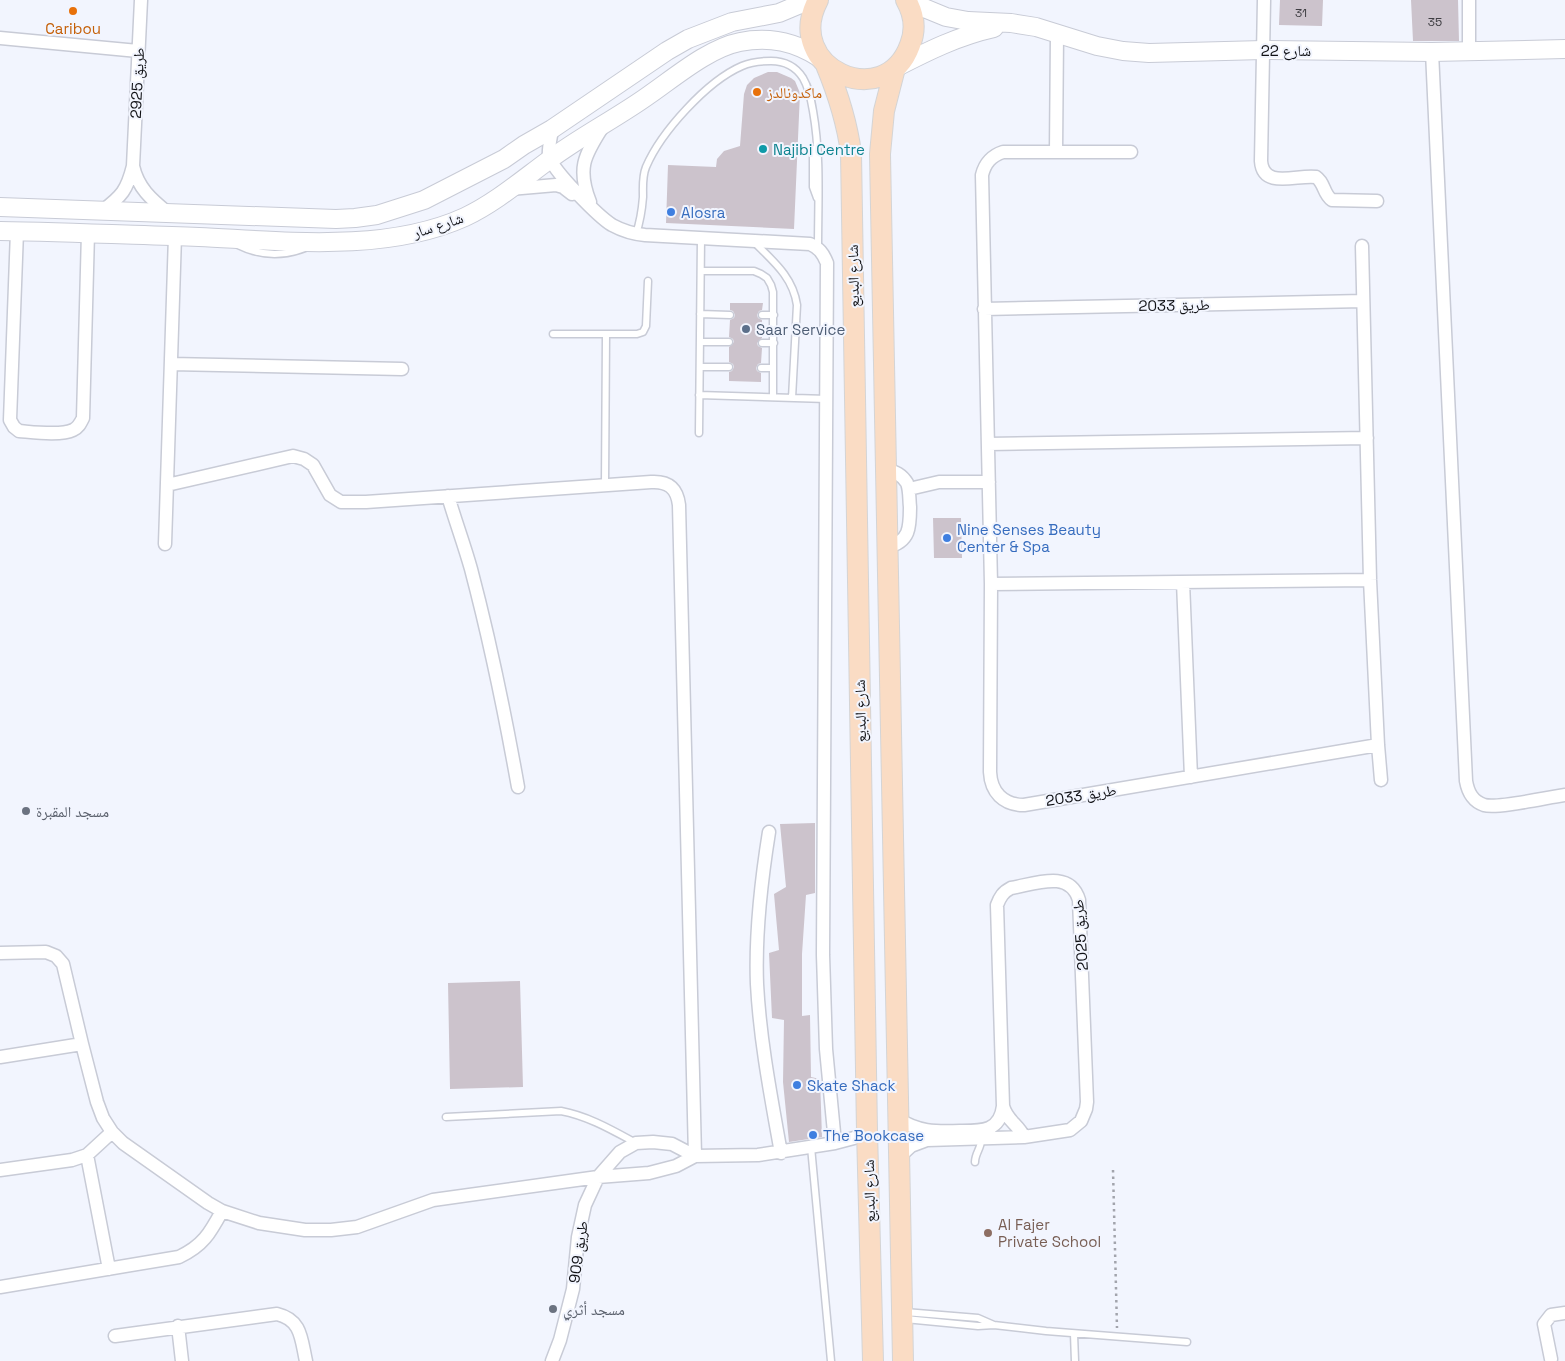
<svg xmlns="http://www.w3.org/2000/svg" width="1565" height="1361" font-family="'Space Grotesk','Noto Naskh Arabic',sans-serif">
<rect width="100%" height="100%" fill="#f2f5fe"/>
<path fill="#ccc3cc" d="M1280 0H1323L1322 26 1279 25Z
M1411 0H1458L1459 41H1413Z
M768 72H777L791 78 795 81 800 93 794 229 666 223 668 165 716 167 717 159 724 151 740 146 744 94 747 85 754 78Z
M730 303H763L762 310 759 311 757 315 758 318 762 320V338L757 343 758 346 762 348 761 363 758 364 756 368 757 371 761 373V382L729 381V372L732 371 734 367 733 364 729 362V347L734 342 733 339 729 337 730 320 734 318 735 315 733 311 730 310Z
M933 518H961L962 558H934Z
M815 823V893L806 895 802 954V1016L810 1015 811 1077 820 1079 822 1137 789 1142 783 1082 784 1020 772 1018 769 953 779 950 774 894 786 887 780 824Z
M520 981 523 1087 450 1089 448 983Z"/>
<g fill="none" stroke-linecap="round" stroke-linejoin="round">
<g stroke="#c8cbd6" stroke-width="9">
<path id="lane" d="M813 149V187L817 198
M636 234C640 222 642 210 643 197 643 186 642 177 646 167 661 132 707 81 742 66 751 62 761 61 771 61 785 61 796 67 803 78 809 88 811 99 813 111 821 156 818 202 818 248
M754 242C773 261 793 277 797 305L792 398
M238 245C260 256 282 257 305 248
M701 271H754L761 274 767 278 771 285 773 292V397
M700 314 730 315
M762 315H774
M553 334H637L643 332 646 326 648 281
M700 342H729
M762 343H774
M700 367H729
M761 368H773
M699 395 827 399
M699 433 701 238
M605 485 606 334
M446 1117 561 1111C588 1116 612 1130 636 1143
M811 1147 831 1361
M975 1162C975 1153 982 1147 981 1139
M905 1312 978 1318 994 1325
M905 1319 978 1326 994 1325 1046 1331 1187 1342
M1074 1334 1075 1361"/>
</g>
<g stroke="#c8cbd6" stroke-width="15">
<path id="street" d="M1264 0 1261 161C1263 190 1298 174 1316 177 1325 183 1323 194 1332 200L1377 201
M1469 0V51
M0 38 138 51
M1432 52 1466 781C1468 792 1472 801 1484 805 1497 809 1549 797 1565 795
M552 129C551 138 548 148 549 156 552 170 599 217 612 225 623 231 633 234 645 235L810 244C819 248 823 253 827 263L823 955 826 1049 835 1143
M1056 152 1057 34
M1131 152H1003C991 156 985 163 982 175L991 584 990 772C991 792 1003 805 1024 805L1378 745
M133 166C138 188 151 199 168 213
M510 189 556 185 563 187 572 194
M590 202C577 169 584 156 602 128
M102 211C122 196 127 190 133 166L141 0
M17 231 10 420 14 427 19 431C32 432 61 436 73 430 78 428 80 424 83 418L88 233
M1362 246 1370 580 1378 745 1381 780
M984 309 1363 301
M171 364 402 369
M988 444 1367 438
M886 470C896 471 902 475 907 483 910 491 909 499 910 507 910 527 910 542 887 547
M909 489 939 482H989
M448 496C455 520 464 544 471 569 490 641 505 714 518 787
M165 544 175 236
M1183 582 1191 777
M991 584 1370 580
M769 832C761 882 755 933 757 984 760 1041 771 1097 781 1153
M0 953 46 952 56 956 63 964 82 1044 97 1102 103 1118 112 1132 123 1143 208 1203 222 1211 259 1223 305 1230H331L357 1227 433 1200 598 1177 649 1173 676 1166 695 1156 679 505C677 488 668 481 651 482L366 502H341L330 495 313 465 304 459 293 456 167 485
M0 1057 82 1044
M1003 1106C1007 1121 1018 1124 1024 1137
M897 1118C917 1132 936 1132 960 1131 981 1131 1000 1132 1003 1106L997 905C1000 897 1003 892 1011 888 1035 884 1070 869 1079 900L1087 1102 1086 1109 1081 1121 1070 1130 1024 1137 927 1140 911 1146 898 1158
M87 1155 109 1269
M0 1170 72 1160 87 1155 112 1132
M0 1287 179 1257C203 1246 210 1233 222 1211
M178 1326 182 1361
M115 1336 277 1314C302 1320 301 1339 306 1361
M1551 1359 1544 1324 1551 1315 1565 1313
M552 1361 560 1340 573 1289 578 1237 585 1205 598 1177 620 1152 636 1143 653 1142 672 1144 695 1156 758 1155 835 1143 854 1138 867 1131"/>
</g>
<g stroke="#c8cbd6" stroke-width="20">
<path id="secondary" d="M907 1 946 17 968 21 1011 23 1036 27 1097 46 1123 51 1149 53 1263 50 1432 52 1565 49
M895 68C928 51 958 36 994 28
M0 207 336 219 355 218 377 215 424 200 504 159 524 145 552 129 667 51 688 39 732 22 779 13 810 0
M0 231C66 232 133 235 199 237 284 241 386 253 465 217 495 203 523 179 549 160 581 136 617 118 649 95 675 77 709 48 740 42 770 36 795 42 820 58"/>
</g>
<g stroke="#d4d4d5" stroke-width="22">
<path id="primary" d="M818 0C782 68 885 114 910 45 916 30 914 14 906 0
M826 65C838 94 847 122 851 153L867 1131 873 1361
M895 68 884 111 880 154 903 1361"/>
</g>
<path stroke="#a2a4ac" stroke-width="2.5" stroke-dasharray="2.5 4" stroke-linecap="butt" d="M1113 1170 1117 1328"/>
<use href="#lane" stroke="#fff" stroke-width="6"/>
<use href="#street" stroke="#fff" stroke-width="12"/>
<use href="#secondary" stroke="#fff" stroke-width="18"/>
<use href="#primary" stroke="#fadcc4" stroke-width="20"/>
</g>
<g fill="#e8710a" stroke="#f2f5fe" stroke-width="2">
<circle cx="73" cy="11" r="5"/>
<circle cx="757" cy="92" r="5"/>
</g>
<circle fill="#0f9aa8" stroke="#f2f5fe" stroke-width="2" cx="763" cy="149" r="5"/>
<g fill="#3f7fe0" stroke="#f2f5fe" stroke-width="2">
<circle cx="671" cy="212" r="5"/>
<circle cx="947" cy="538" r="5"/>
<circle cx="797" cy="1085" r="5"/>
<circle cx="813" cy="1135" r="5"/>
</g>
<circle fill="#5c6f8a" stroke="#f2f5fe" stroke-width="2" cx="746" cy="329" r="5"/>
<g fill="#6b7280" stroke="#f2f5fe" stroke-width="2">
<circle cx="26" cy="811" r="5"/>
<circle cx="553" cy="1309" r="5"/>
</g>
<circle fill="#8d6e63" stroke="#f2f5fe" stroke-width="2" cx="988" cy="1233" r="5"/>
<g text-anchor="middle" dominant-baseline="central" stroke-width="4" stroke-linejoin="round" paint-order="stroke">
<g font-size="12" fill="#3f3e43">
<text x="1301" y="13">31</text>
<text x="1435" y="22">35</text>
</g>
<g font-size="15" fill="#c56008" stroke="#f2f5fe">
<text x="73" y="28">Caribou</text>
<text x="767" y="92" text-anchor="start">ماكدونالدز</text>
</g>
<g font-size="15" fill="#101115" stroke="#f2f5fe">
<text x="1286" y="50">شارع 22</text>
<text transform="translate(137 83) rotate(-87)">طريق 2925</text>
<text transform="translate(438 225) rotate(-18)">شارع سار</text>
<text transform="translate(853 276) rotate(-91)">شارع البديع</text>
<text transform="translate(1174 305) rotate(-1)">طريق 2033</text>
<text transform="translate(860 711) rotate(-91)">شارع البديع</text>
<text transform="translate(1081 795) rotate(-9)">طريق 2033</text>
<text transform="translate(1080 935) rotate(-94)">طريق 2025</text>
<text transform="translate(869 1191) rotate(-91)">شارع البديع</text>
<text transform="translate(578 1252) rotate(-82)">طريق 909</text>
</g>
<g font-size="15" fill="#0d838f" stroke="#f2f5fe" text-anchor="start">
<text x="773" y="149">Najibi Centre</text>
</g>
<g font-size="15" fill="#366cbe" stroke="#f2f5fe" text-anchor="start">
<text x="681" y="212">Alosra</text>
<text x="957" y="529">Nine Senses Beauty<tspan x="957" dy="17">Center &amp; Spa</tspan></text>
<text x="807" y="1085">Skate Shack</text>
<text x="823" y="1135">The Bookcase</text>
</g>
<g font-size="15" fill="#4e5e75" stroke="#f2f5fe" text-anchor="start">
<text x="756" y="329">Saar Service</text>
</g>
<g font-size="15" fill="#5b616d" stroke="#f2f5fe" text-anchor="start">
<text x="36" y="811">مسجد المقبرة</text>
<text x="563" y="1309">مسجد أثري</text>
</g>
<g font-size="15" fill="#785e54" stroke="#f2f5fe" text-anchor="start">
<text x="998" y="1224">Al Fajer<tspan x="998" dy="17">Private School</tspan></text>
</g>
</g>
</svg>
